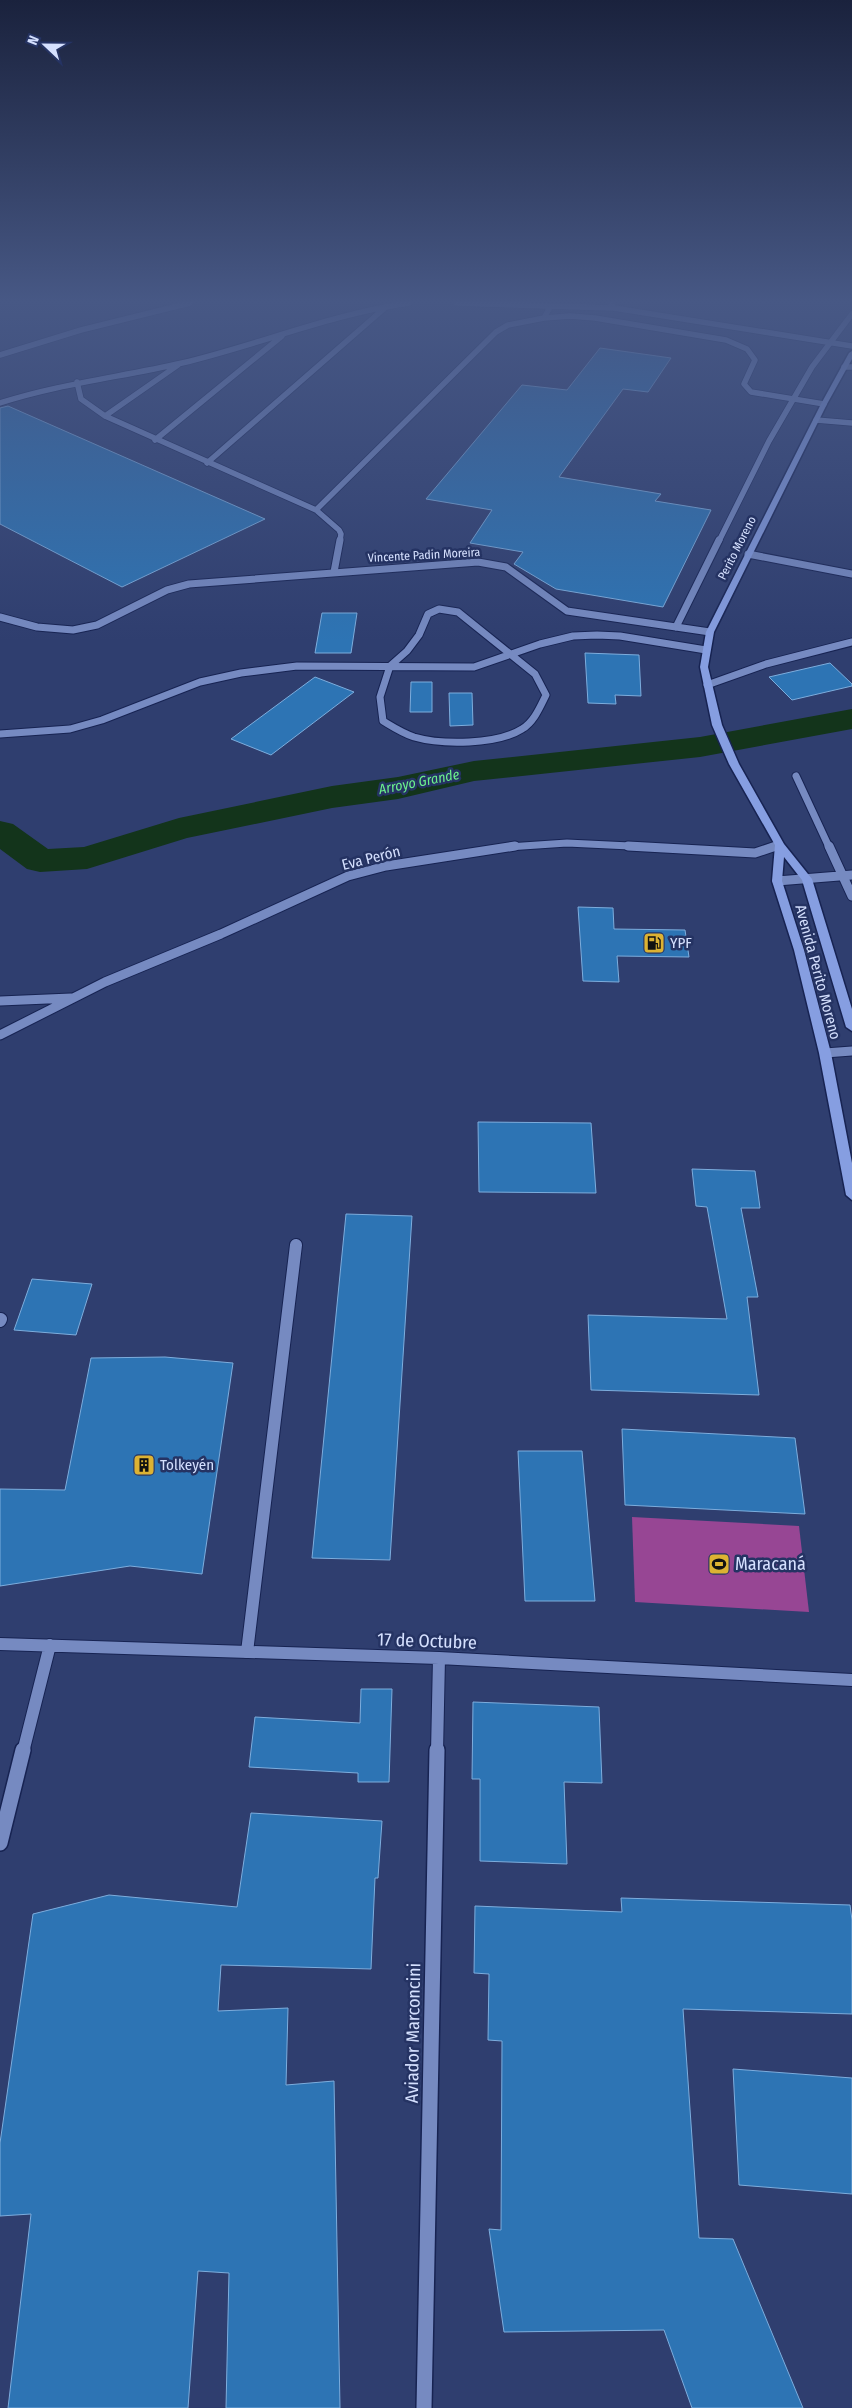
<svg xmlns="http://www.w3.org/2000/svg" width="852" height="2408" font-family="'Fira Sans Condensed',sans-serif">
<rect width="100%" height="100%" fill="#2f3e6f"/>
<path fill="#974694" d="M632 1517 799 1526 809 1612 635 1602Z"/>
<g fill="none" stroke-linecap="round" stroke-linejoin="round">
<path fill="#13341b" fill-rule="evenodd" d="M852 709V729L700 757 474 781 398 799 332 808 187 838 87 869 40 872 27 869 0 849V821L13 824 48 849 84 847 179 818 332 786 398 777 474 761 700 737Z"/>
</g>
<path fill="#2d74b4" stroke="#7daddd" d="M600 348 671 358 648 392 623 389 559 477 661 494 655 501 711 510 663 607 556 589 514 564 523 552 470 543 492 510 426 499 522 385 567 390Z
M8 406 265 519 122 587 0 524V408Z
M322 613H357L351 653H315Z
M585 653 639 655 641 696 615 695 616 704 588 703Z
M830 663 852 684V686L792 700 769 677Z
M315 677 354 692 271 755 231 739Z
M411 682H432V712H410Z
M449 693H472L473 725 450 726Z
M578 907 613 908 614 929 685 930 689 957 617 956 619 982 583 981Z
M478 1122 591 1123 596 1193 479 1192Z
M692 1169 755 1171 760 1208H741L758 1297H747L759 1395 591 1390 588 1315 727 1319 707 1207 696 1206Z
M346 1214 412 1216 390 1560 312 1558Z
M32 1279 92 1284 76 1335 14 1330Z
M165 1357 233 1363 202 1574 130 1566 0 1586V1489L65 1490 91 1358Z
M622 1429 795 1438 805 1514 625 1505Z
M518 1451H582L595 1601H525Z
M361 1689H392L389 1782H358V1773L249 1767 255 1717 360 1723Z
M473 1702 599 1707 602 1783 564 1782 567 1864 480 1861V1779H472Z
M251 1813 382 1821 378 1878H375L371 1969 221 1965 218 2011 288 2008 286 2085 334 2081 340 2408H226L229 2273 198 2271 188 2408H8L31 2214 0 2216V2143L33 1914 109 1895 237 1907Z
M621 1898 850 1905 852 1920V2014L683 2009 699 2238 733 2239 803 2408H692L664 2330 504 2332 489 2229 501 2230 502 2041 488 2040 489 1974 474 1973 475 1906 622 1912Z
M733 2069 852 2078V2194L739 2185Z"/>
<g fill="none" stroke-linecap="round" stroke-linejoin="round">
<g stroke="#172352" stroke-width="7">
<path id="service-far2" d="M457 303 614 308
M544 318 570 316 595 318 726 340 747 349 755 360 744 384 751 392 824 404
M844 367H852
M77 382 81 399 105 416 316 510 339 530 341 534 340 541
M0 403C59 384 121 377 182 363 258 345 331 314 409 303
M105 416 178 365
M816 420 852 423
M155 440 282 336
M207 463 387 306
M316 510 496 332 508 325 544 318 550 307"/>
</g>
<g stroke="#172352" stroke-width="9">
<path id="service-far1" d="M748 554 852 574
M334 572 340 540
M439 609 458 612 535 674 546 695C540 707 534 722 522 729 497 745 442 745 414 737 402 733 393 727 383 721L380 697 390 666 407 651 419 635 428 614Z
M707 685 766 664 852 642
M0 734 70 729 102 720 200 682 241 673 297 666 474 667 540 644 573 636 597 635 620 636 706 650"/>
</g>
<g stroke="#172352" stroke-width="14">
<path id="service" d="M0 1321 1 1319
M247 1652 296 1245"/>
</g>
<g stroke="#172352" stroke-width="7">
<path id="minor-far4" d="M611 303 614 308 852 346
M0 355 81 330 190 303
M719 541 769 441 812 367 852 314"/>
</g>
<g stroke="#172352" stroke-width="9">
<path id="minor-far3" d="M0 617 37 627 73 630 97 625 167 590 189 584 478 562 506 567 567 611 710 632
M676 627 719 540
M796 776 829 847
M507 847 567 843 651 847
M772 847 780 845"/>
</g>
<g stroke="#172352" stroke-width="11">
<path id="minor-far2" d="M628 846 755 853 776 846
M829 846 852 896
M777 881 852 875
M0 1001 71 998
M0 1035 105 982 221 934 348 876 386 866 515 846
M825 1053 852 1051"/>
</g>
<g stroke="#172352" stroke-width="14">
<path id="minor-far1" d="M0 1644 439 1658 852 1680
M23 1752 50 1645
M437 1752 439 1658"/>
</g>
<g stroke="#172352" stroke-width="18">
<path id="minor" d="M0 1843 23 1750
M424 2408 437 1750"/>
</g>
<g stroke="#172352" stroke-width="3">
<path id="primary" d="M852 351V359L827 404 714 632 708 667 722 725 739 764 784 844 812 879 852 1009V1031L846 1027 802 880 784 857 782 881 804 950 831 1053 852 1163V1200L846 1195 819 1053 794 950 772 881 775 845 729 764 712 725 700 667 706 632 821 404 849 353Z"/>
</g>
<use href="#service-far2" stroke="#768ac1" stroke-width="5.5"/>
<use href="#service-far1" stroke="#768ac1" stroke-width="7"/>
<use href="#service" stroke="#768ac1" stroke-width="12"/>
<use href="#minor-far4" stroke="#768ac1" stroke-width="5.5"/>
<use href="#minor-far3" stroke="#768ac1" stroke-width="7"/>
<use href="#minor-far2" stroke="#768ac1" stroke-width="9"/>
<use href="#minor-far1" stroke="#768ac1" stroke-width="12"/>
<use href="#minor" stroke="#768ac1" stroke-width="15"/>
<use href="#primary" fill="#869ee1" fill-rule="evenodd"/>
</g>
<linearGradient id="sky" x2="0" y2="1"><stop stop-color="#1a223d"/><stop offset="0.47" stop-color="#475885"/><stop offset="1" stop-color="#475885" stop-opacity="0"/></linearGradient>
<rect width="852" height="641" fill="url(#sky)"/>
<defs>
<g id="fuel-square" transform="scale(1.125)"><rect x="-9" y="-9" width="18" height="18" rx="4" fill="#dcb233" stroke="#253363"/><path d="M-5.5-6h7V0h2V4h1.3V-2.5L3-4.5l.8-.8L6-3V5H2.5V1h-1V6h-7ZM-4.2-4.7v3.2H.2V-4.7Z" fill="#111"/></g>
<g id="building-square" transform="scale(1.125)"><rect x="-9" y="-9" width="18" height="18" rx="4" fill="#dcb233" stroke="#253363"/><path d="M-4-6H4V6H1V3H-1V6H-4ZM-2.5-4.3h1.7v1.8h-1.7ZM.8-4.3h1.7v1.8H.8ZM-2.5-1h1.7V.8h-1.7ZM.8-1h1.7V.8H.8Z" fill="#111"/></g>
<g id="stadium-square" transform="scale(1.125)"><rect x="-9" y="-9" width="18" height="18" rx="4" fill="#dcb233" stroke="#253363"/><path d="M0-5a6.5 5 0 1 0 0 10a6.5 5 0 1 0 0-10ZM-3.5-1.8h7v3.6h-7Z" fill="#111"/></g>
</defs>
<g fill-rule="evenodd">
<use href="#fuel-square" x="654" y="943"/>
<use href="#building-square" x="144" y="1465"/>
<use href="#stadium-square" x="719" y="1564"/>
</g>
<g text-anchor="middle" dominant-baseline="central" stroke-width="5" stroke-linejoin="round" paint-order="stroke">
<g font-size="12" fill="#d5e0fe" stroke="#253363">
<text transform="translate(737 548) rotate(-63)">Perito Moreno</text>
<text transform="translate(424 555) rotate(-3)">Vincente Padin Moreira</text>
</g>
<g font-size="14" font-style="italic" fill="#6cf18c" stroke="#253363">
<text transform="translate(419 782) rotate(-11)">Arroyo Grande</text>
</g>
<g font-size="15" fill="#d5e0fe" stroke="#253363">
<text transform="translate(371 858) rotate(-14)">Eva Perón</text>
<text transform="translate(818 972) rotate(75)">Avenida Perito Moreno</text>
</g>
<g font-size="15" fill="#d5e0fe" stroke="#253363" text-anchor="start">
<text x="670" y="943">YPF</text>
<text x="160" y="1465">Tolkeyén</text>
</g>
<g font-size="18" fill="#d5e0fe" stroke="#253363" text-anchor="start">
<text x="735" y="1564">Maracaná</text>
</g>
<g font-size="18" fill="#d5e0fe" stroke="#253363">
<text transform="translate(427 1641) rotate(2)">17 de Octubre</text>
<text transform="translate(413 2033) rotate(-89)">Aviador Marconcini</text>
</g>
</g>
<g transform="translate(45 45) rotate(292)" stroke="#253363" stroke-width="4" paint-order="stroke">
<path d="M0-4L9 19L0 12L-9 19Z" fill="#d5e0fe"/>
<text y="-8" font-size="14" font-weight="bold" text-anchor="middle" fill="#d5e0fe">N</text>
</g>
</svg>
